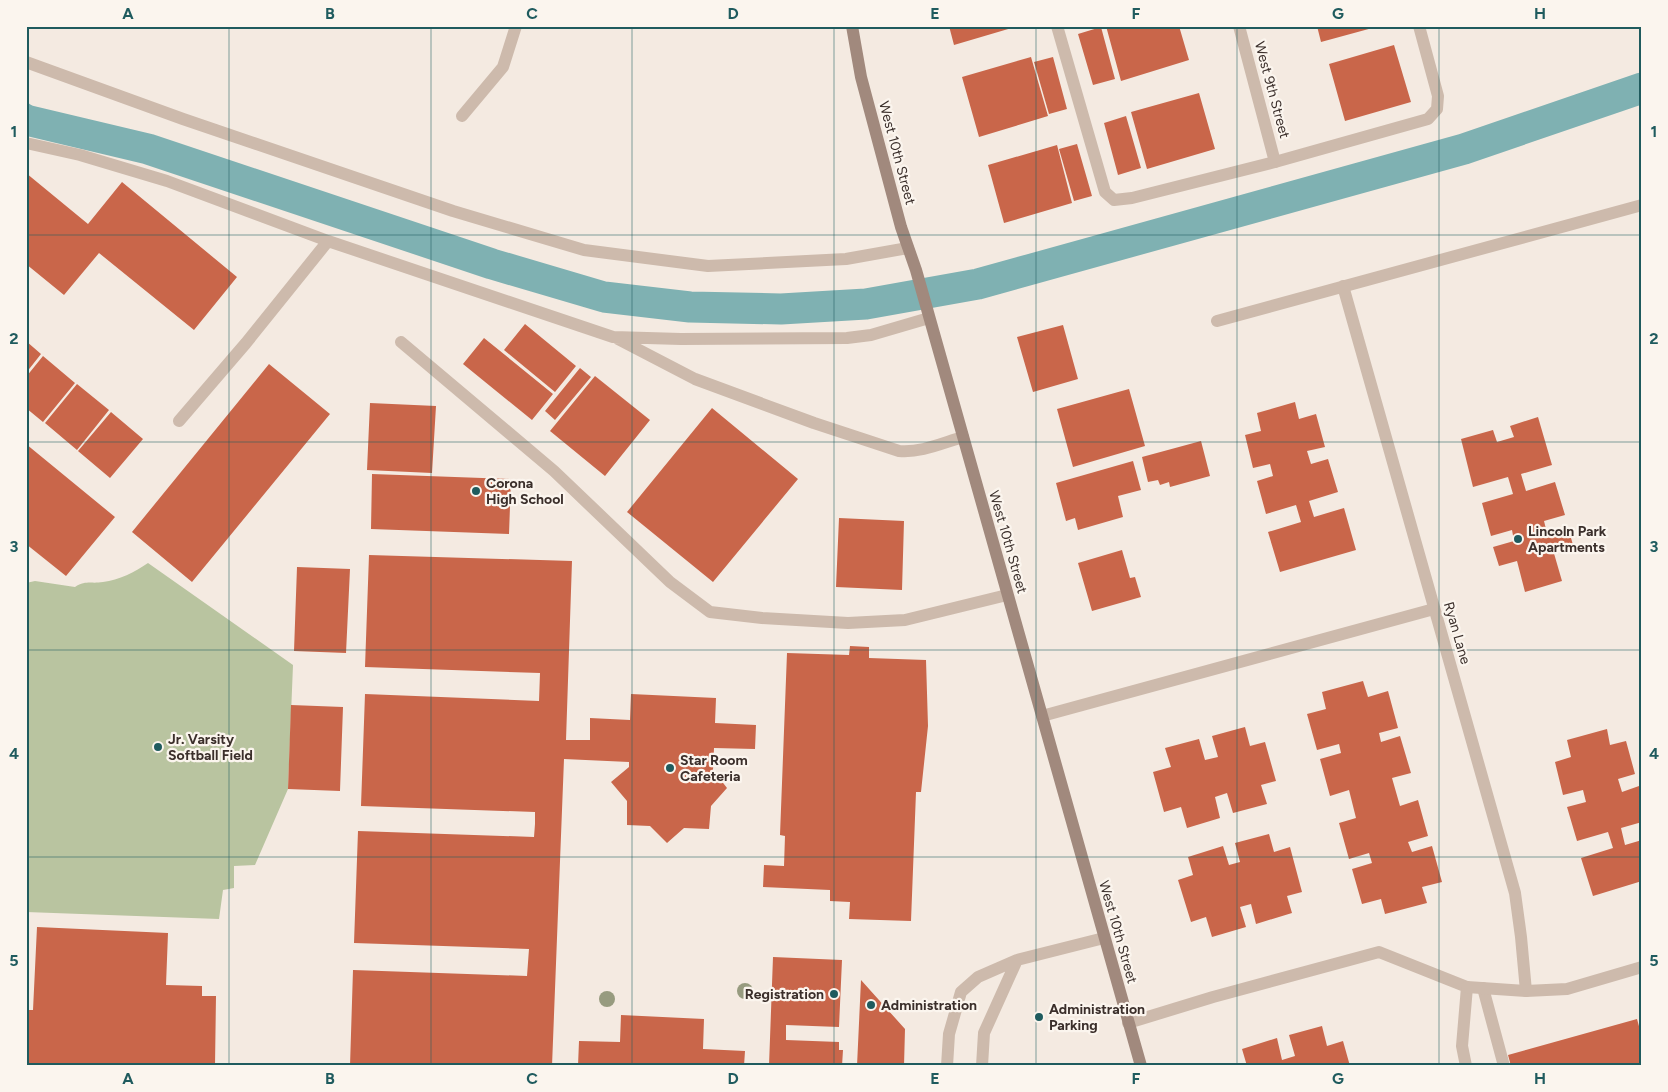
<svg xmlns="http://www.w3.org/2000/svg" width="1668" height="1092" font-family="Figtree,sans-serif">
<rect width="100%" height="100%" fill="#f4eae1"/>
<path fill="#b9c4a0" d="M148 563 293 665 288 789 255 865 234 866V888L223 890 219 919 26 912V583L35 581 75 587C86 580 91 584 103 582 119 580 135 572 148 563Z"/>
<g fill="none" stroke-linecap="round" stroke-linejoin="round">
<path stroke="#7fb1b2" stroke-width="9" d="M26 107 55 127"/>
<path stroke="#7fb1b2" stroke-width="31" d="M26 120 148 149 492 264 604 297 690 307 781 309 866 304 978 284 1464 149 1642 88"/>
</g>
<path fill="#c9664a" d="M949 26H1015V27L954 45Z
M1106 26H1179L1189 60 1121 81Z
M1317 26H1376V27L1321 42Z
M1101 27 1115 79 1093 85 1078 34Z
M1394 45 1411 102 1345 121 1329 64Z
M1031 57 1048 116 979 137 962 77Z
M1053 57 1067 109 1049 114 1034 62Z
M1199 93 1215 149 1147 169 1131 112Z
M1126 116 1141 168 1118 175 1104 123Z
M1077 144 1092 196 1074 201 1059 149Z
M1057 145 1072 203 1004 223 988 165Z
M26 173 88 224 122 182 237 277 194 330 99 253 64 295 26 264Z
M525 324 576 366 555 392 504 350Z
M1063 325 1078 379 1033 392 1017 337Z
M484 338 553 394 532 420 463 364Z
M26 341 41 354 26 373Z
M43 356 75 383 43 422 26 408V377Z
M269 364 330 414 192 582 132 532Z
M580 368 591 377 555 420 545 411Z
M595 376 650 420 605 476 550 431Z
M77 384 109 410 77 450 45 423Z
M1129 389 1145 446 1073 467 1057 409Z
M1295 402 1299 419 1316 414 1325 447 1307 451 1311 464 1328 459 1338 492 1309 501 1314 517 1344 508 1356 550 1280 572 1268 532 1301 522 1296 505 1266 514 1257 481 1273 476 1270 464 1253 468 1245 435 1261 431 1257 413Z
M370 403 436 406 432 473 367 470Z
M712 408 798 479 713 582 627 512Z
M111 412 143 439 110 478 78 451Z
M1538 417 1552 465 1521 474 1526 491 1555 482 1565 515 1544 521 1547 533 1568 527 1573 545 1553 550 1562 581 1525 592 1517 561 1499 566 1493 547 1514 541 1512 530 1491 536 1482 503 1513 494 1508 477 1473 487 1461 439 1493 430 1497 442 1514 437 1510 426Z
M1201 441 1210 476 1170 487 1169 482 1160 485 1158 480 1148 482 1142 457Z
M26 444 115 517 66 576 26 544Z
M1133 461 1141 490 1118 496 1123 517 1078 530 1075 518 1066 521 1056 483Z
M372 474 511 479 509 534 371 529Z
M839 518 904 521 902 590 836 587Z
M1122 550 1130 578 1135 577 1141 597 1092 611 1078 563Z
M369 555 572 561 566 740H590V718L630 720 631 694 716 698 715 723 756 725 755 749 714 748 713 770 727 788 711 806 709 829 684 828 667 843 650 826 627 825V801L611 782 629 767V762L564 759 552 1066H350L353 970 527 976 529 949 354 943 358 831 534 837 535 824V812L361 806 365 694 539 701 540 673 365 667Z
M297 567 350 569 346 653 294 651Z
M850 646 869 647V658L926 660 928 726 921 792H916L911 921 849 919 850 902 830 901V890L763 887 764 865 784 866 785 836 780 835 787 653 849 655Z
M1363 681 1368 697 1388 691 1398 728 1379 733 1381 742 1400 736 1411 773 1392 778 1400 806 1418 800 1428 836 1408 842 1412 852 1432 846 1442 882 1422 887 1427 903 1385 914 1381 899 1362 904 1352 869 1372 863 1369 853 1349 859 1339 823 1356 818 1349 790 1330 796 1320 759 1341 753 1339 744 1317 750 1307 714 1326 709 1322 692Z
M291 705 343 707 340 791 288 789Z
M1245 727 1250 746 1265 742 1276 781 1261 785 1267 804 1233 813 1227 793 1215 797 1220 818 1187 828 1181 807 1164 812 1153 772 1171 767 1165 748 1199 739 1205 760 1218 757 1212 736Z
M1607 729 1610 745 1626 741 1635 774 1618 779 1622 792 1639 786 1642 797V822L1621 828 1625 845 1642 840V881L1593 896 1581 858 1613 848 1608 832 1577 841 1567 807 1586 802 1583 790 1563 795 1555 762 1571 757 1567 740Z
M1269 834 1274 852 1290 847 1302 892 1287 896 1292 913 1256 924 1251 904 1240 907 1246 927 1212 937 1206 917 1191 922 1178 880 1193 875 1188 857 1223 846 1229 865 1240 862 1235 843Z
M37 927 168 933 166 985 202 986V996H216L215 1066H26V1010H33Z
M773 957 842 960 839 1027 786 1025V1040L839 1042V1050H843L842 1066H769Z
M861 980 905 1029 904 1066H857Z
M621 1015 704 1019 703 1049 745 1051 744 1066H578L579 1041 620 1042Z
M1637 1019 1642 1037V1066H1511L1508 1055Z
M1322 1026 1327 1046 1343 1041 1350 1066H1247L1242 1049 1277 1038 1282 1060 1295 1056 1289 1035Z"/>
<g fill="none" stroke-linecap="round" stroke-linejoin="round">
<path stroke="#cdbaac" stroke-width="12" d="M1057 26 1105 192 1114 200 1132 198 1275 162 1428 119 1437 109 1438 96 1419 26
M26 62 183 119 453 211 584 250 708 266 846 259 908 248
M462 116 503 67 516 26
M26 143 80 155 167 181 328 241
M1343 286 1515 893 1521 937 1526 991
M1217 321 1642 205
M618 339 695 379 814 423 899 451C921 453 942 443 963 437
M401 342 554 471 670 582 710 612 762 618 848 623 905 620 1007 595
M179 421 246 343 328 241 613 337 681 339 847 338 871 335 929 318
M1483 988 1504 1066
M1128 1023 1213 997 1379 952 1467 987 1462 1046 1466 1066
M947 1066 949 1034 961 992 978 977 1017 960 1104 938
M982 1066 984 1033 1017 960"/>
<path stroke="#cdbaac" stroke-width="12" d="M1239 26 1275 162
M1042 716 1434 609
M1467 987 1526 991 1567 989 1642 967"/>
<path stroke="#a1897d" stroke-width="12" d="M852 26 861 77 901 227 916 270 1141 1066"/>
</g>
<g fill="#979b7f">
<circle cx="745" cy="991" r="8"/>
<circle cx="607" cy="999" r="8"/>
</g>
<path fill="none" stroke="#1f5b5e" stroke-width="1" stroke-opacity="0.55" d="M229 26V1066M431 26V1066M632 26V1066M834 26V1066M1036 26V1066M1237 26V1066M1439 26V1066M26 235H1642M26 442H1642M26 650H1642M26 857H1642"/>
<g fill="#1f5b5e" stroke="#fbf5ee" stroke-width="2">
<circle cx="476" cy="491" r="5"/>
<circle cx="1518" cy="539" r="5"/>
<circle cx="158" cy="747" r="5"/>
<circle cx="670" cy="768" r="5"/>
<circle cx="834" cy="994" r="5"/>
<circle cx="871" cy="1005" r="5"/>
<circle cx="1039" cy="1017" r="5"/>
</g>
<g text-anchor="middle" dominant-baseline="central" stroke-width="4.5" stroke-linejoin="round" paint-order="stroke">
<g font-size="14" fill="#3b2f2b" stroke="#fbf5ee">
<text transform="translate(1272 90) rotate(75)">West 9th Street</text>
<text transform="translate(897 153) rotate(75)">West 10th Street</text>
<text transform="translate(1008 542) rotate(74)">West 10th Street</text>
<text transform="translate(1457 633) rotate(74)">Ryan Lane</text>
<text transform="translate(1118 932) rotate(74)">West 10th Street</text>
</g>
<g font-size="14" font-weight="bold" fill="#3b2f2b" stroke="#fbf5ee" text-anchor="start">
<text x="486" y="483">Corona<tspan x="486" dy="16">High School</tspan></text>
<text x="1528" y="531">Lincoln Park<tspan x="1528" dy="16">Apartments</tspan></text>
<text x="168" y="739">Jr. Varsity<tspan x="168" dy="16">Softball Field</tspan></text>
<text x="680" y="760">Star Room<tspan x="680" dy="16">Cafeteria</tspan></text>
<text x="824" y="994" text-anchor="end">Registration</text>
<text x="881" y="1005">Administration</text>
<text x="1049" y="1009">Administration<tspan x="1049" dy="16">Parking</tspan></text>
</g>
</g>
<rect width="1668" height="1092" fill="none" stroke="#fbf5ee" stroke-width="55"/>
<rect x="28" y="28" width="1612" height="1036" fill="none" stroke="#1f5b5e" stroke-width="2"/>
<g font-size="16" text-anchor="middle" font-weight="bold" fill="#1f5b5e">
<text x="128" y="19">A</text>
<text x="330" y="19">B</text>
<text x="532" y="19">C</text>
<text x="733" y="19">D</text>
<text x="935" y="19">E</text>
<text x="1136" y="19">F</text>
<text x="1338" y="19">G</text>
<text x="1540" y="19">H</text>
<text x="14" y="137">1</text>
<text x="1654" y="137">1</text>
<text x="14" y="344">2</text>
<text x="1654" y="344">2</text>
<text x="14" y="552">3</text>
<text x="1654" y="552">3</text>
<text x="14" y="759">4</text>
<text x="1654" y="759">4</text>
<text x="14" y="966">5</text>
<text x="1654" y="966">5</text>
<text x="128" y="1084">A</text>
<text x="330" y="1084">B</text>
<text x="532" y="1084">C</text>
<text x="733" y="1084">D</text>
<text x="935" y="1084">E</text>
<text x="1136" y="1084">F</text>
<text x="1338" y="1084">G</text>
<text x="1540" y="1084">H</text>
</g>
</svg>
